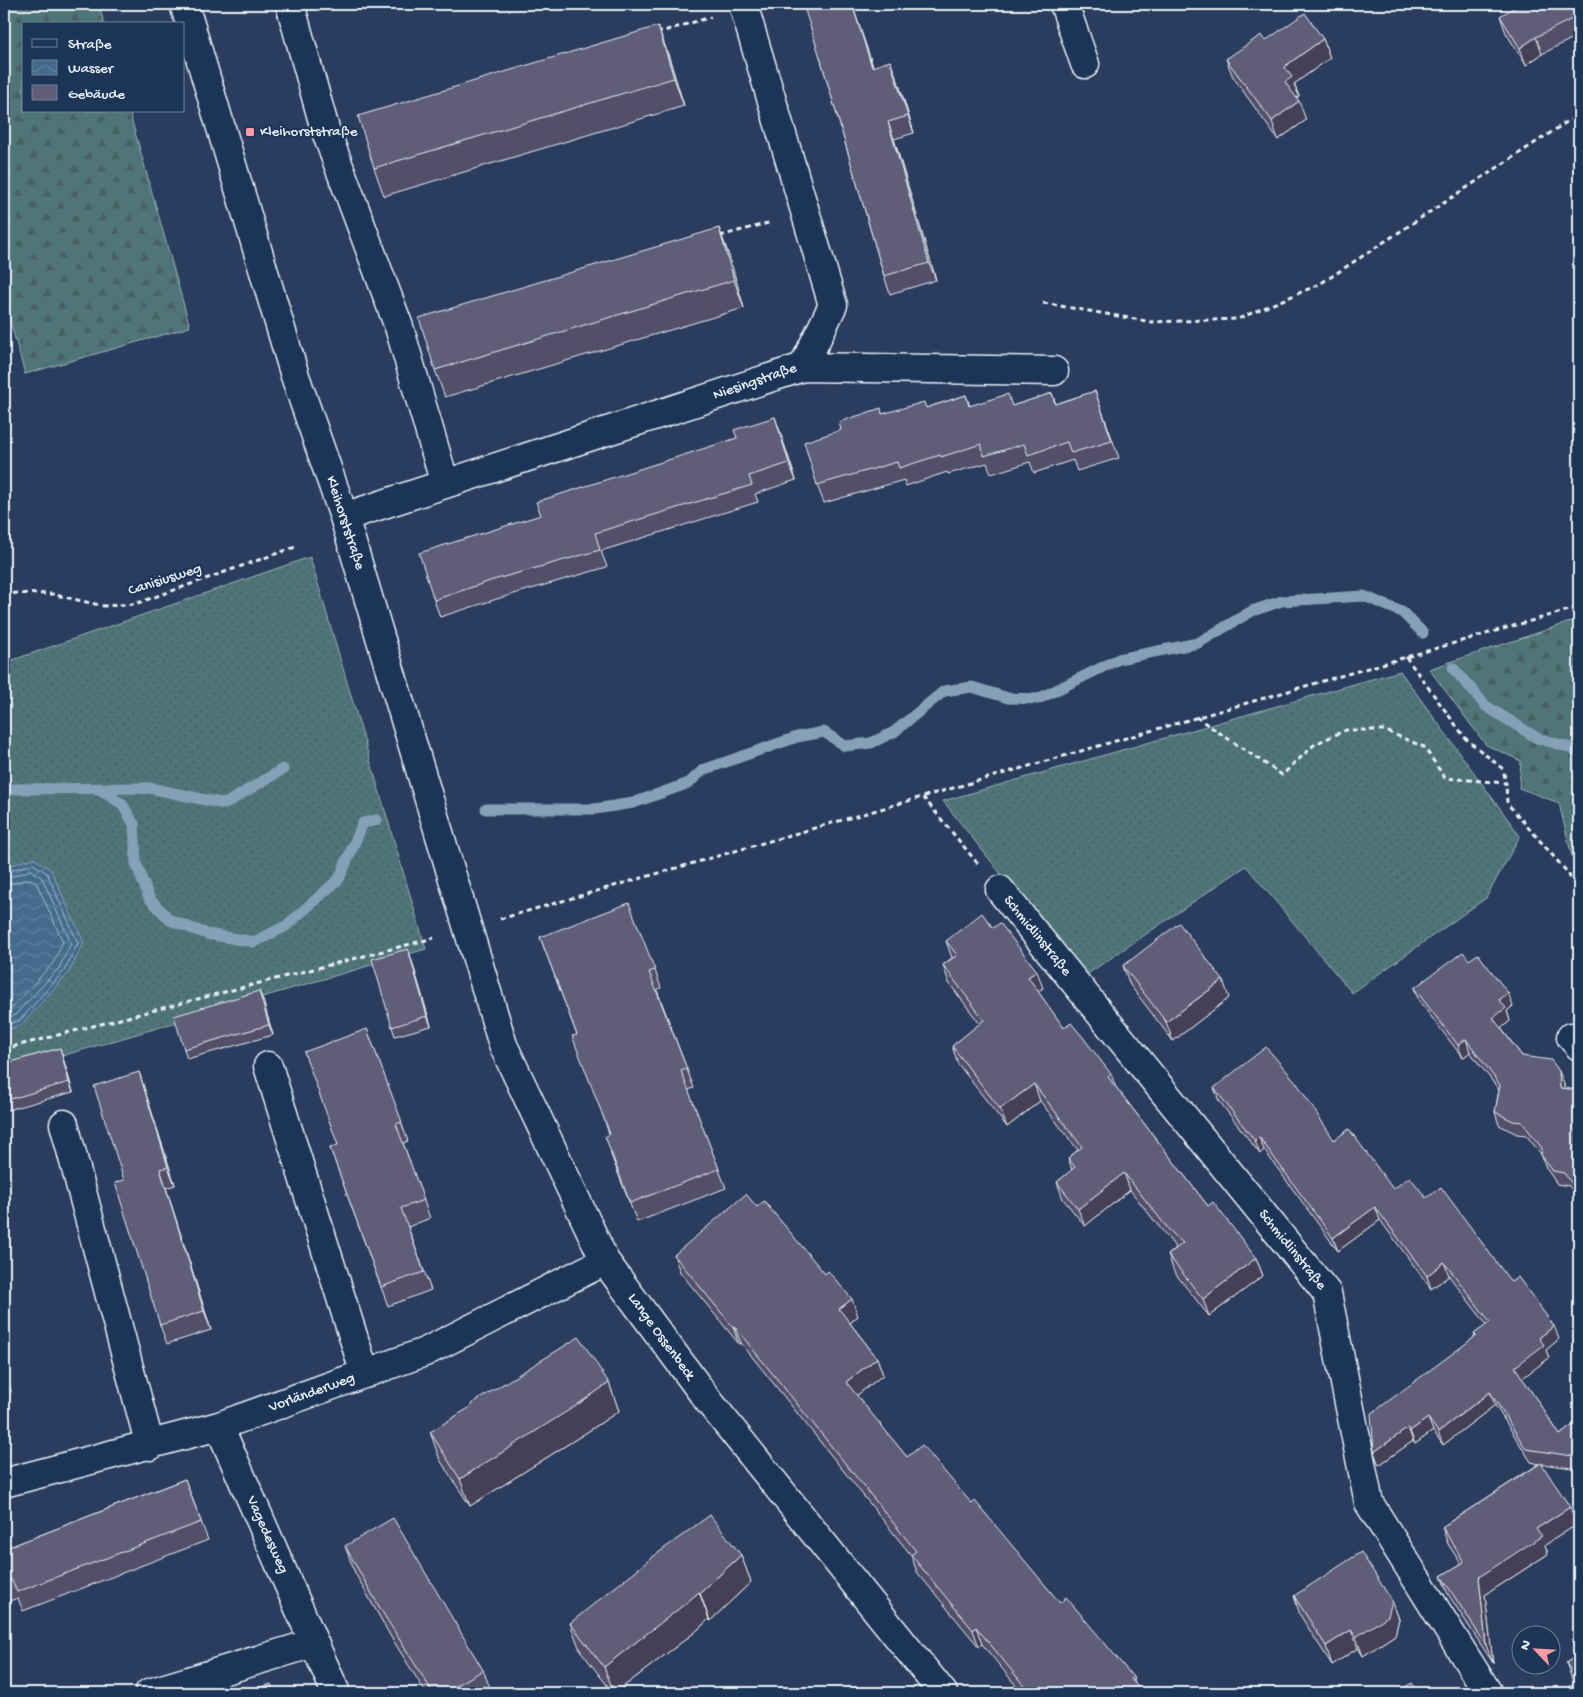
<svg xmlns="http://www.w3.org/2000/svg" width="1583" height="1697" font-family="'Gochi Hand',sans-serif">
<defs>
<pattern id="grass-dots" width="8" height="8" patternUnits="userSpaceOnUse" patternTransform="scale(1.25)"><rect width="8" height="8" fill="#4f7578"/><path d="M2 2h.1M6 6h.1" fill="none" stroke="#4a5e61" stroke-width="1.8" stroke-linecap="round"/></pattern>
<pattern id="forest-firs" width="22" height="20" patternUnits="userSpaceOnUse" patternTransform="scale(1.25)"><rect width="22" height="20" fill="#4f7578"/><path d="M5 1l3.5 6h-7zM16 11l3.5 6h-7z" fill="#4a5e61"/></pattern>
<pattern id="water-waves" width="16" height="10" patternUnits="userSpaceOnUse" patternTransform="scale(1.25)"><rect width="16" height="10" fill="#446b8c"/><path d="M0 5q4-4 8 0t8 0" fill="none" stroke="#5f819d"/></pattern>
</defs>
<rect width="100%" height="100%" fill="#2b3d5e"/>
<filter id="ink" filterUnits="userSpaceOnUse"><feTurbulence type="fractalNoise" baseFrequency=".02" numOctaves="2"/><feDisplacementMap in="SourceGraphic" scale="10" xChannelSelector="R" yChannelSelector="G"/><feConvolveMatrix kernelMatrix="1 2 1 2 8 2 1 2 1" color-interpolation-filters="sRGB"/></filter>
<g filter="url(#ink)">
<path fill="url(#grass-dots)" stroke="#9cb3b8" d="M310 557 426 949 4 1073V663Z
M1400 671 1520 836 1486 898 1352 993 1246 866 1083 977 943 801Z"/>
<path fill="url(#forest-firs)" stroke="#9cb3b8" d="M4 4H99L104 24H24V111H129L190 327 25 374 4 299Z
M1579 619V861L1572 857 1559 803 1519 788 1521 761 1486 745 1429 669Z"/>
<path fill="url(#water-waves)" stroke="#86a1b7" d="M34 858 51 870 84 943 68 974 21 1025 4 1031V865H10Z"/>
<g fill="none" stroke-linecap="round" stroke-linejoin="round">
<path stroke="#a6bbcd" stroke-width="1" d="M4 870H11L33 864 47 873 78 943 64 971 19 1021 4 1025
M4 876H13L31 870 42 878 71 943 59 968 15 1015 4 1019
M4 884 13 883 30 879 36 882 63 942 53 963 11 1009 4 1011"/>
<path stroke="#86a1b7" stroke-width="11" d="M1453 668 1486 706 1537 738 1568 747 1579 753
M4 789 150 788 225 804 283 769
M99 789 122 804 134 824 136 863 149 898 170 920 207 934 254 942 286 926 339 879 363 823 377 820
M486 809H595L633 803 689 783 703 770 797 737 824 732 845 746 871 743 894 732 944 691 972 687 1008 698 1038 699 1119 659 1198 643 1252 611 1282 601 1364 596 1402 612 1423 633"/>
<g stroke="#e8f1f8" stroke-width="31">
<path id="minor" d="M184 4 295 376 344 517 503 1045 605 1261 707 1399 943 1693
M290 4 325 129 399 327 445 484
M1064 4 1085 64
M803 367 1054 371
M344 517 803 367 833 305 743 4
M1000 890 1327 1293 1369 1503 1488 1693
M1571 1037 1579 1046
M268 1066 365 1374
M64 1124 150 1446
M219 1426 336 1693
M4 1483 219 1426 425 1352 605 1261
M149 1693 314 1643"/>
</g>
<path stroke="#e8f1f8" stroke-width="3" stroke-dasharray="5 4" stroke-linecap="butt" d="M657 33 711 17
M720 236 772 222
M1043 303 1152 322 1238 319 1320 284 1579 114
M4 593 51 594 104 606 135 604 298 546
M1406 657 1466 739 1503 769 1506 783
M1196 717 1282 775 1315 744 1346 730H1384L1424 747 1445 778 1506 783 1507 803 1568 873 1579 897
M923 797 979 865
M500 919 1579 607
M1577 1003 1579 988
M4 1049 434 938"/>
<use href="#minor" stroke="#1d3557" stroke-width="28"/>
</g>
<path fill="#535068" stroke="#e8f1f8" d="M852 4 873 66 897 78 914 133 894 139 936 280 890 294 884 276 820 57Z
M1579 4V35L1542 54 1526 65 1506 33 1500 16Z
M1323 39 1330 58 1294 84 1299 96 1296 98 1306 120 1278 140 1233 77 1226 59 1265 41Z
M668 54 684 106 384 196 374 168Z
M719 228 729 256 744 308 445 397 435 370Z
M1095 391 1119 458 1077 471 1073 460 1034 473 1030 462 991 474 987 463 948 474 947 472 906 486 904 480 824 503 817 485 841 430 883 414 926 408 966 395 970 406H1012L1052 393 1056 404Z
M775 417 796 480 755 494 758 502 601 551 607 567 500 598 440 617 434 600 541 515 737 438Z
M993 928 1043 988 1038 992 1064 1028 1115 1086 1208 1206 1256 1258 1263 1276 1209 1316 1174 1272 1168 1255 1176 1248 1130 1190 1085 1226 1063 1199 1057 1182 1072 1170 1068 1158 1078 1150 1040 1101 1007 1127 958 1064 952 1046 980 1024 949 983 943 965 952 958 946 941Z
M540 937 655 970 661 988 657 990 694 1088 688 1090 726 1188 637 1222 611 1155 609 1134 577 1035Z
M408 949 411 958 431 1026 395 1036 392 1027Z
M1469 960 1513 1006 1507 1011 1510 1021 1501 1028 1522 1056 1564 1084V1088L1579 1091V1199L1569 1186 1557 1184 1546 1168 1541 1154 1526 1135 1517 1134 1499 1125 1495 1112 1499 1090 1470 1052 1463 1058 1419 1001 1414 988Z
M1123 966 1229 998 1173 1041 1130 985Z
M259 991 273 1035 187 1059 184 1049Z
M367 1029 408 1141 403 1143 430 1218 408 1227 431 1290 388 1306 330 1148 338 1145Z
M60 1048 73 1092 4 1111V1064Z
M139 1072 145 1091 175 1185 166 1188 211 1330 167 1344 160 1325Z
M1214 1088 1334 1140 1393 1189 1426 1198 1511 1282 1559 1339 1546 1350 1549 1358 1522 1378 1560 1435 1579 1420V1469L1542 1464 1576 1525 1545 1545 1548 1554 1485 1595 1493 1663 1448 1594 1441 1576 1461 1564 1448 1544 1442 1527 1539 1464 1531 1462 1495 1405 1443 1445 1433 1431 1415 1444 1413 1441 1379 1465 1374 1452 1475 1336 1474 1334 1487 1325 1449 1276 1431 1289 1380 1220 1338 1251 1264 1150 1260 1154 1219 1101Z
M757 1207 858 1316 850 1323 877 1358 883 1375 856 1396 907 1457 972 1504 1060 1603 1133 1677 1135 1684 1143 1693H1022L982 1644 979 1647 917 1572 911 1555 741 1343 739 1344 680 1272 674 1255Z
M4 1367 11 1392 4 1394Z
M609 1383 619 1411 584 1434 470 1506 440 1460 430 1432Z
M185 1479 208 1540 23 1611 18 1598 4 1603V1549Z
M345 1546 483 1670 492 1693H426L391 1637 355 1573Z
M741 1555 751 1582 710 1621 709 1619 695 1632 615 1693H613L580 1650 570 1623Z
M1294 1596 1392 1601 1399 1619 1395 1635 1363 1656 1358 1648 1332 1665 1300 1615Z
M1579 1654V1693L1572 1679 1566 1663Z"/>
<path fill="#444155" stroke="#e8f1f8" d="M852 4 878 84 872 67Z
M1579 15V35L1578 36 1572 19Z
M658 26 668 54 684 106 674 78Z
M1536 37 1542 54 1526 65 1520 48Z
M1323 39 1330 58 1294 84 1299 96 1292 101 1285 82 1284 67Z
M890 61 897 78 914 133 908 116Z
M1299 101 1306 120 1278 140 1272 121Z
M888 122 894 139 936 280 929 263Z
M719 228 729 256 744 308 734 280Z
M775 417 796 480 789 463Z
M408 949 411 958 431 1026 427 1016Z
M1037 971 1043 988 1034 994 1028 977Z
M1223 980 1229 998 1173 1041 1166 1022Z
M259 991 263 1000 273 1035 269 1025Z
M1508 993 1513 1006 1507 1011 1510 1021 1498 1031 1493 1018 1499 1000Z
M1466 1039 1470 1052 1463 1058 1458 1045Z
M60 1048 63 1058 73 1092 69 1082Z
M1559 1071 1564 1084 1565 1101 1560 1088Z
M139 1072 145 1091 175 1185 168 1167Z
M1111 1074 1117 1091 1108 1077Z
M1034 1084 1040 1101 1007 1127 1000 1109Z
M1259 1137 1264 1150 1260 1154 1255 1141Z
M160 1169 166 1188 211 1330 204 1311Z
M1124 1173 1130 1190 1085 1226 1078 1209Z
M1375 1207 1380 1220 1338 1251 1333 1238Z
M1256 1258 1263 1276 1209 1316 1203 1299Z
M1444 1262 1449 1276 1431 1289 1427 1276Z
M852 1299 858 1316 845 1327 839 1309Z
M734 1326 741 1343 739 1344 733 1327Z
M1554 1326 1559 1339 1546 1350 1549 1358 1520 1380 1515 1367 1539 1338Z
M877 1358 883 1375 852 1399 846 1382Z
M4 1367 11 1392 5 1373Z
M609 1383 619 1411 584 1434 470 1506 460 1479Z
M1490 1392 1495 1405 1443 1445 1438 1432Z
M1428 1418 1433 1431 1415 1444 1410 1431Z
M1408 1428 1413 1441 1379 1465 1374 1452Z
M1570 1507 1576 1525 1545 1545 1548 1554 1485 1595 1493 1663 1486 1645 1479 1577 1536 1529Z
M741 1555 751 1582 710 1621 700 1593Z
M699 1592 709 1619 695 1632 615 1693H614L604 1667Z
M1392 1601 1399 1619 1395 1635 1363 1656 1356 1637Z
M976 1627 982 1644 979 1647 973 1630Z
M1351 1630 1358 1648 1332 1665 1326 1646Z"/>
<path fill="#615d79" stroke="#e8f1f8" d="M803 4H852L872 67 890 61 908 116 888 122 929 263 884 276 820 57Z
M1520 4H1579V15L1572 19 1536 37 1520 48 1500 16Z
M1305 13 1323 39 1284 67 1292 77 1285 82 1299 101 1272 121 1226 59 1261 35 1265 41Z
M658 26 674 78 374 168 358 116Z
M719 228 734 280 435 370 419 318Z
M1095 391 1112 441 1071 453 1067 442 1028 455 1024 444 984 456 981 444 941 457 940 455 899 468 897 462 817 485 804 442 841 430 839 422 881 408 882 414 924 402 926 408 966 395 969 406 1008 394 1012 406 1052 393 1055 404Z
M775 417 789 463 749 476 752 485 595 533 600 550 493 580 434 600 419 553 541 515 536 502 737 438 734 430Z
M629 903 655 970 649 972 687 1069 681 1071 719 1169 630 1203 605 1136 610 1134 572 1036 577 1035 540 937Z
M982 913 993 928 1000 923 1037 971 1028 977 1064 1028 1071 1023 1082 1036 1111 1074 1108 1077 1208 1206 1213 1202 1256 1258 1203 1299 1168 1255 1183 1243 1169 1230 1124 1173 1078 1209 1057 1182 1075 1167 1068 1158 1082 1147 1034 1084 1000 1109 952 1046 984 1020 943 965 957 955 946 941Z
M1179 923 1223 980 1166 1022 1123 966Z
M408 949 427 1016 392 1027 372 959Z
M1463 952 1469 960 1478 954 1508 993 1499 1000 1506 1008 1493 1018 1522 1056 1551 1060 1559 1071 1560 1088 1579 1090V1193L1564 1173 1553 1171 1541 1155 1542 1148 1522 1122 1513 1121 1495 1112 1500 1085 1466 1039 1458 1045 1414 988Z
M259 991 269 1025 184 1049 174 1016Z
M367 1029 402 1122 396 1124 424 1200 401 1208 424 1272 381 1287 330 1148 338 1145 304 1052Z
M1266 1047 1296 1082 1334 1140 1349 1129 1393 1189 1410 1177 1426 1198 1441 1187 1511 1282 1518 1277 1554 1326 1539 1338 1544 1345 1515 1367 1560 1435 1579 1420V1457L1526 1449 1490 1392 1438 1432 1428 1418 1410 1431 1408 1428 1374 1452 1371 1414 1476 1336 1474 1334 1490 1322 1444 1262 1427 1276 1375 1207 1333 1238 1259 1137 1255 1141 1214 1088Z
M60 1048 69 1082 4 1101V1064Z
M139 1072 168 1167 160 1169 204 1311 160 1325 115 1183 124 1180 94 1086Z
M746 1194 757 1207 764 1201 825 1274 828 1271 852 1299 839 1309 877 1358 846 1382 907 1457 922 1445 972 1504 975 1501 1060 1603 1066 1597 1133 1677 1131 1679 1143 1693H1030L976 1627 973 1630 911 1555 916 1551 734 1326 733 1327 674 1255Z
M579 1337 609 1383 574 1407 460 1479 430 1432 472 1406 471 1404Z
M1541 1463 1570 1507 1536 1529 1542 1536 1479 1577 1486 1645 1441 1576 1464 1562 1442 1527Z
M185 1479 201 1522 17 1592 11 1579 4 1582V1549Z
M710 1515 741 1555 700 1593 699 1592 685 1604 604 1667 570 1623 654 1556Z
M393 1518 483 1670 444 1693H433L381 1610 345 1546Z
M1361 1552 1392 1601 1388 1616 1356 1637 1351 1630 1326 1646 1294 1596Z
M1579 1654V1693H1559L1578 1681 1566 1663Z
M1412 1683 1418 1693H1395Z
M271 1684 274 1693H242Z
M847 1690 849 1693H843Z"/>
</g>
<rect fill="#ff9aa2" stroke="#1d3557" stroke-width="2" x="245" y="127" width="10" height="10" rx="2.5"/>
<g text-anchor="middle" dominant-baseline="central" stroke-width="4.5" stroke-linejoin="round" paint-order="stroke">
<g font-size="15" fill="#e8f1f8" stroke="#1d3557" text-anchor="start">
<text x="260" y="132">Kleihorststraße</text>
</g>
<g font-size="15" fill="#e8f1f8" stroke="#1d3557">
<text transform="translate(755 382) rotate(-19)">Niesingstraße</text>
<text transform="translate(345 523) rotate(72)">Kleihorststraße</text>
<text transform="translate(165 580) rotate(-18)">Canisiusweg</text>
<text transform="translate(1037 936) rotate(51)">Schmidlinstraße</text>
<text transform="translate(1292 1250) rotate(51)">Schmidlinstraße</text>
<text transform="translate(661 1337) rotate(54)">Lange Ossenbeck</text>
<text transform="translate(312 1393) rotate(-20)">Vorländerweg</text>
<text transform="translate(267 1535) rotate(66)">Vagedesweg</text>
</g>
</g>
<rect width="1583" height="1697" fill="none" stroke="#1d3557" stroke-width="20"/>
<rect x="10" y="10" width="1563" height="1677" fill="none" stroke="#e8f1f8" stroke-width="2" filter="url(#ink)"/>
<rect x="22" y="22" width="162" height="90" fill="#1d3557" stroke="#6e8097"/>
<rect x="32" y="39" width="25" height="8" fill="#1d3557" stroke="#6e8097"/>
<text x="68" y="48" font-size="15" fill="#e8f1f8">Straße</text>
<rect x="32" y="60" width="25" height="15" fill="url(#water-waves)" stroke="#6e8097"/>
<text x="68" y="72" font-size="15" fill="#e8f1f8">Wasser</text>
<rect x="32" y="85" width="25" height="15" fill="#615d79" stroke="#6e8097"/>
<text x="68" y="98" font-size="15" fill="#e8f1f8">Gebäude</text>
<g transform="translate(1536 1650) rotate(295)"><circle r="24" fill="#1d3557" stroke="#6e8097"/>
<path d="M0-4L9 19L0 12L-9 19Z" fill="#ff9aa2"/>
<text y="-8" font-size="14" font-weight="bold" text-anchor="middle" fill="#e8f1f8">N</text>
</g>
</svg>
